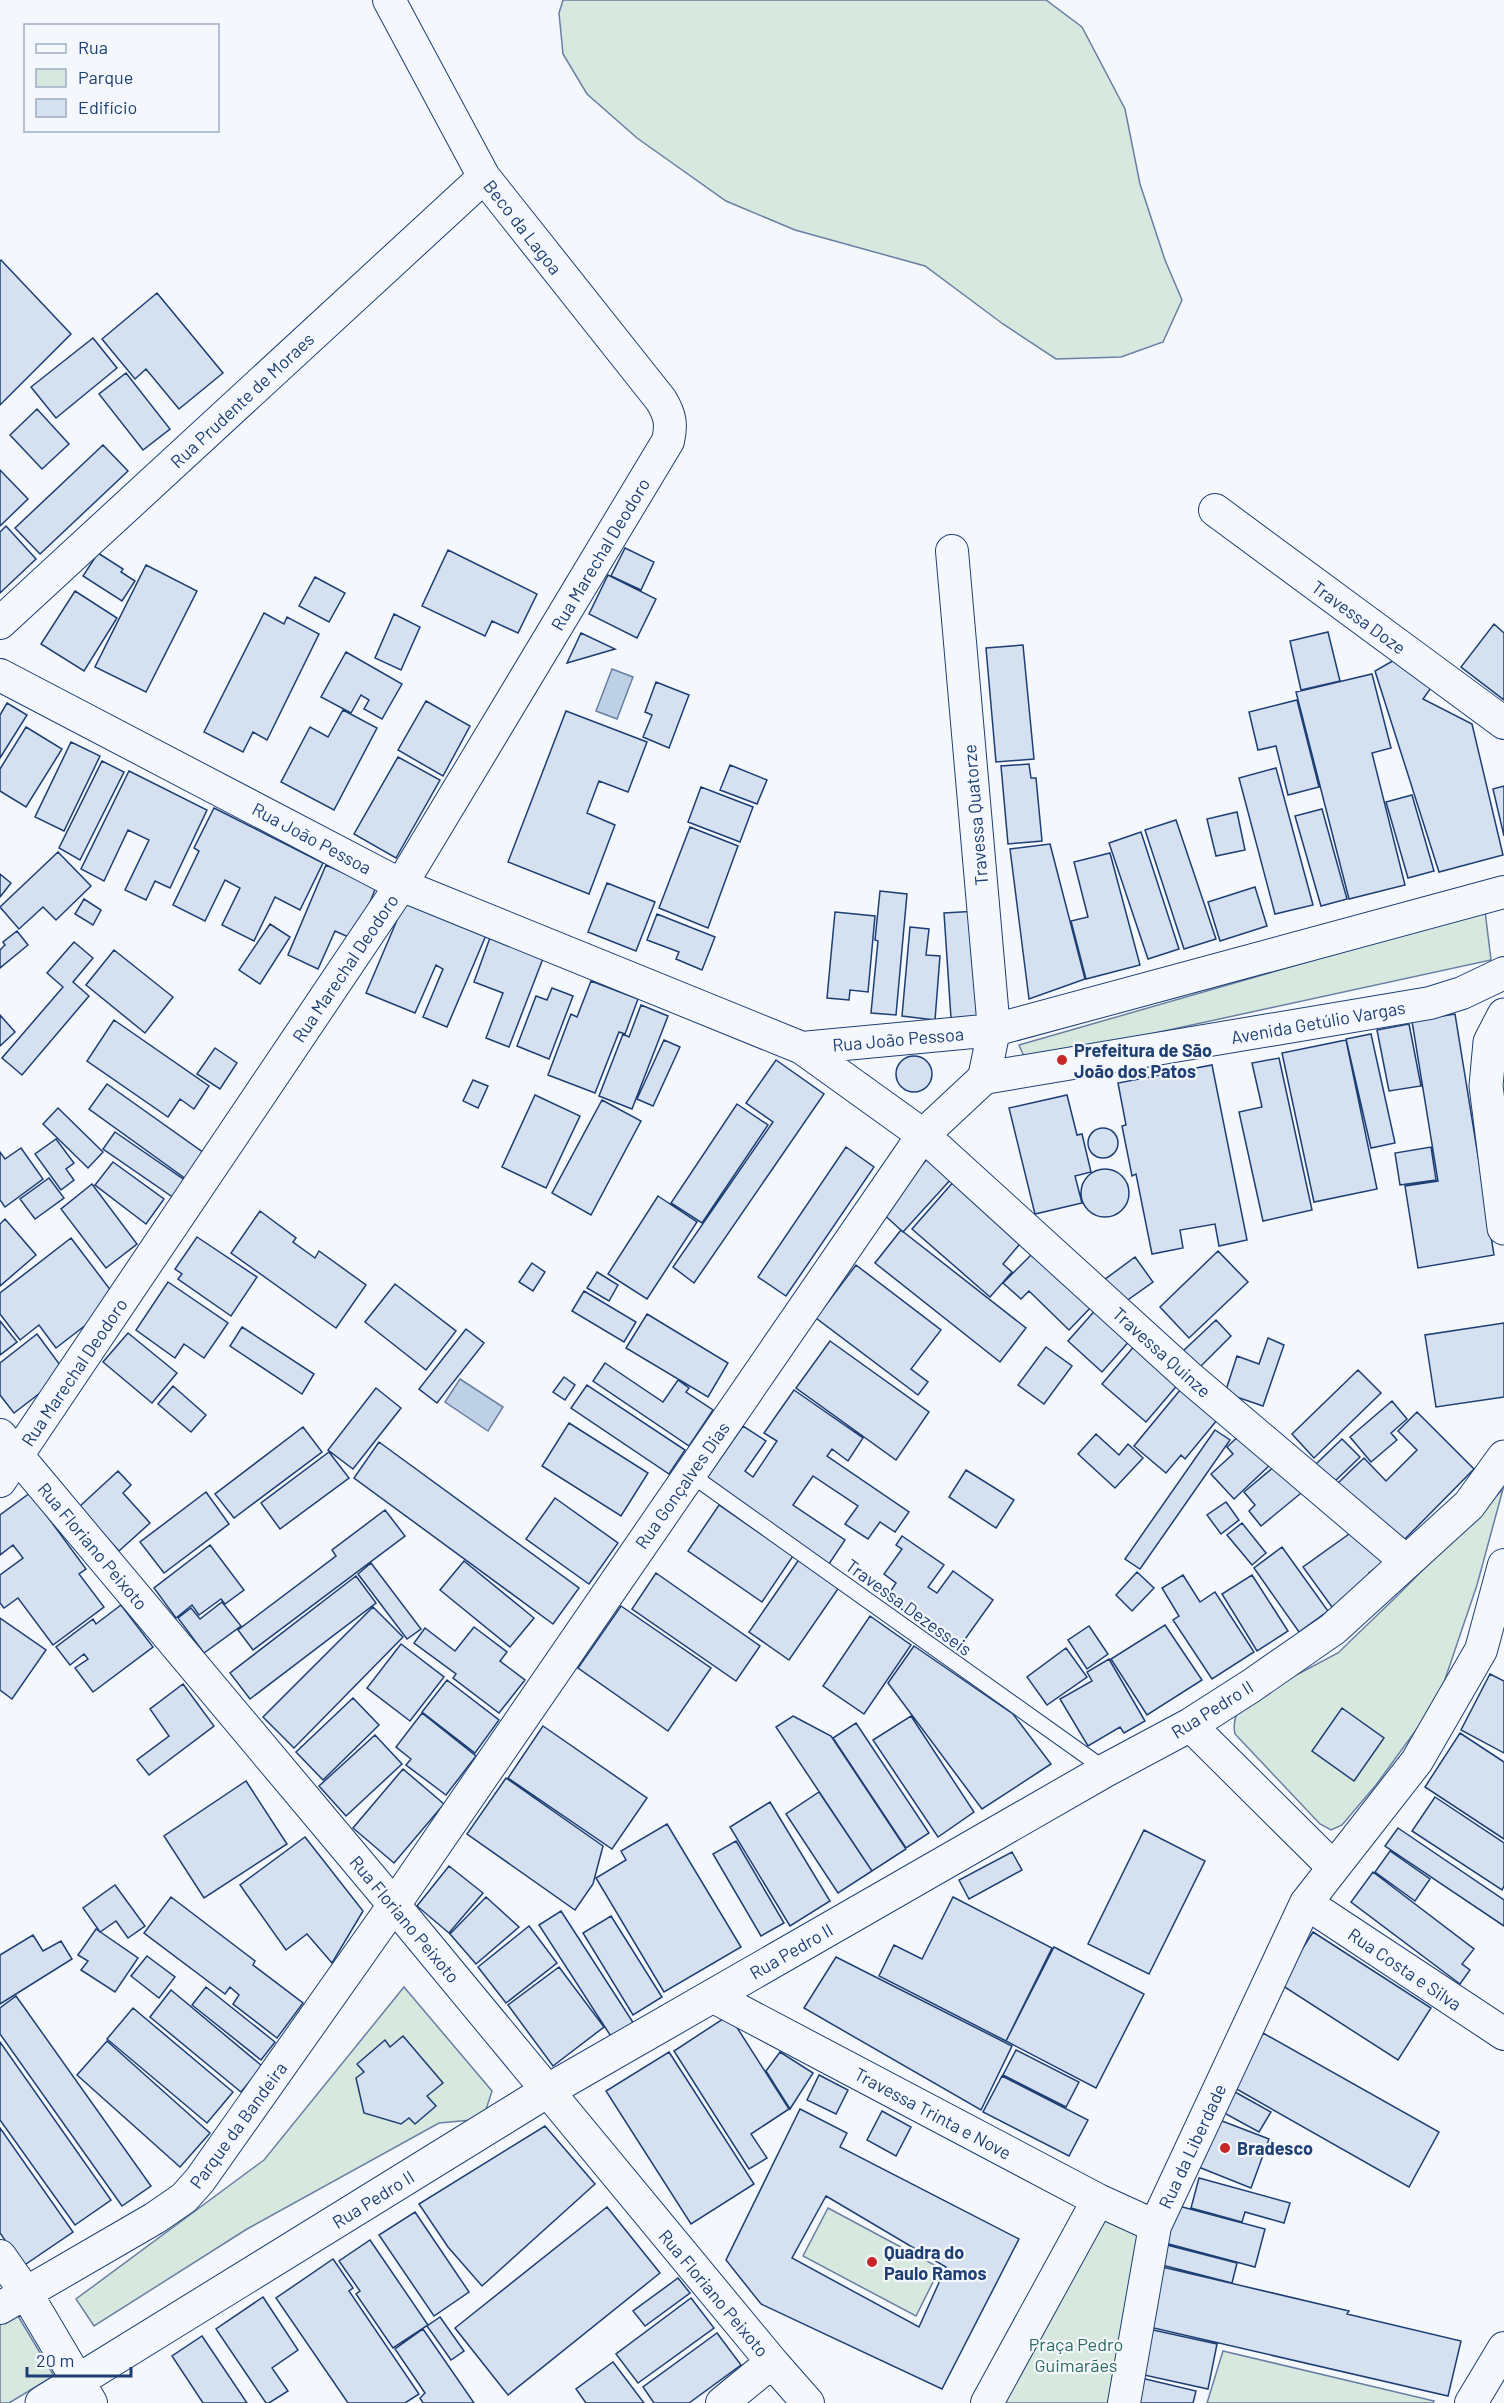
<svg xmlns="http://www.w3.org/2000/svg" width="1504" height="2403" font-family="Barlow,sans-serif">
<rect width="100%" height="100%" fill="#f4f7fb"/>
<path fill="#d7e8df" stroke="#687fa3" stroke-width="1.5" d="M563 0H1046L1082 27 1125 109 1140 184 1165 260 1182 300 1163 342 1121 357 1056 359 1003 324 925 266 795 230 726 201 637 138 587 94 563 54 559 13Z
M1485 911 1491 960 1026 1061 1019 1045Z
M1503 1489 1477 1585 1438 1700 1376 1785 1342 1825 1331 1830 1320 1824 1235 1734C1232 1718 1237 1711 1249 1700L1338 1653 1396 1597Z
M404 1987 492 2091 483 2119 439 2123 247 2229 94 2326 76 2299 264 2160Z
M1101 2206 1148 2230 1114 2403H996Z
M828 2208 940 2268 916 2316 803 2256Z
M15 2311 54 2376 9 2403H0V2320Z
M1223 2351 1434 2401 1433 2403H1207Z"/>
<path fill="#bed0e5" stroke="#687fa3" stroke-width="1.5" d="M612 669 633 677 617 719 596 711Z
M460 1379 503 1407 488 1431 445 1402Z"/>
<path fill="#d5e0f0" stroke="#1d3f73" stroke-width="1.5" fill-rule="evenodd" d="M1 260 71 334 0 405V261Z
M157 293 223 373 179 409 146 369 135 379 102 339Z
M93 338 117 368 56 418 31 387Z
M126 373 170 429 143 450 99 394Z
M37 409 69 444 42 469 10 435Z
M103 445 128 471 40 554 15 528Z
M0 470 28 499 0 526Z
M6 526 36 559 0 593V532Z
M625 548 654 562 641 590 611 576Z
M448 550 537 594 518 633 492 621 485 636 422 606Z
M98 553 123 569 121 572 135 581 122 601 83 576Z
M146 565 197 591 146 692 95 667Z
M608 575 656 599 637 638 589 614Z
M315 577 345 593 329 622 299 606Z
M75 591 117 618 84 671 41 644Z
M264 613 284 624 287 617 319 634 267 740 253 732 243 752 204 732Z
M394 614 420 627 401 670 375 658Z
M1494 624 1504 633V700L1461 667Z
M1328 632 1340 681 1301 690 1290 641Z
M581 633 615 649 567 663Z
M1023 645 1034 759 996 762 986 648Z
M346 652 402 684 382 719 364 709 369 700 361 695 351 713 321 697Z
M1396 659 1431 688 1423 699 1472 724 1503 855 1439 872 1375 671Z
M1372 674 1391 748 1372 753 1405 885 1349 899 1296 692Z
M656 682 689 695 669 748 643 737 652 715 645 712Z
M1297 700 1319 787 1288 795 1276 746 1258 750 1249 712Z
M426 701 470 726 443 776 398 750Z
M7 703 27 715 0 758V715Z
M343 710 377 728 334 810 281 782 310 727 328 737Z
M566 711 647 742 628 792 599 781 587 813 615 825 589 894 508 862Z
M26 727 62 749 26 807 0 791V769Z
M71 742 100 756 64 831 35 817Z
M398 757 440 780 396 858 354 834Z
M102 761 124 772 80 860 59 848Z
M1029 764 1031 778H1036L1042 841 1008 844 1001 766Z
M730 765 767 780 757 804 720 790Z
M1276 768 1313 905 1275 914 1239 778Z
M129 771 207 810 170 888 155 881 146 900 125 890 149 840 128 830 104 881 81 869Z
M1504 786V836L1493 789Z
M701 787 753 807 740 842 688 822Z
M1412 795 1434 871 1408 878 1386 802Z
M214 808 323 863 300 910 275 897 254 941 222 925 240 888 225 880 205 921 173 905 199 851 194 848Z
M1322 809 1347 899 1321 906 1295 816Z
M1237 812 1245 850 1216 856 1207 819Z
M1176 820 1216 939 1184 949 1145 830Z
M690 827 738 846 708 928 659 908Z
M1141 832 1179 949 1148 959 1109 843Z
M1050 844 1085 979 1029 999 1010 849Z
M58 852 91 886 56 920 43 907 19 929 0 907Z
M1110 853 1140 965 1086 979 1071 921 1088 917 1074 862Z
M326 865 376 887 355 940 335 931 318 969 288 955Z
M0 874 11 883 0 897Z
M607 883 655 902 636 951 588 932Z
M1255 887 1267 926 1220 941 1208 902Z
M880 891 907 894 896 1015 871 1013 878 941 875 940Z
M84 899 101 910 93 925 75 914Z
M406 899 487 933 447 1027 423 1017 443 969 436 965 415 1013 366 993Z
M978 911 985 1016 951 1018 944 913Z
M835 912 875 916 868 992 850 990 849 1000 827 998Z
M657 914 715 937 702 970 676 959 679 952 647 940Z
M270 924 290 937 260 984 239 970Z
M910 927 929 929 926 955 940 956 935 1020 902 1016Z
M17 931 28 945 0 968V950L5 945 3 942Z
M491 935 544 956 509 1047 486 1038 503 993 474 982Z
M74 942 93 958 73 982 89 996 22 1075 2 1058 63 987 47 973Z
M114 950 173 997 145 1033 86 985Z
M591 981 638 999 625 1034 619 1032 595 1093 548 1075 571 1014 577 1017Z
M552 988 573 996 549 1059 517 1046 536 996 547 1000Z
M641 1005 668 1016 632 1109 599 1096 623 1034 629 1037Z
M1455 1014 1494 1255 1418 1268 1405 1186 1438 1181 1412 1021Z
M0 1015 15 1032 0 1046Z
M114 1020 209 1086 194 1109 180 1099 168 1117 87 1061Z
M1409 1024 1421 1086 1389 1091 1377 1030Z
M1371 1034 1395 1143 1371 1148 1346 1039Z
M664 1040 680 1047 653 1106 637 1099Z
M1346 1040 1377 1189 1314 1202 1282 1053Z
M215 1048 237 1063 220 1089 197 1074Z
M896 1074a18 18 0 1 1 36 0a18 18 0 1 1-36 0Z
M1279 1058 1312 1210 1263 1221 1239 1112 1262 1107 1252 1063Z
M776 1060 824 1094 694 1283 673 1267 773 1122 746 1103Z
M1212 1065 1247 1240 1219 1246 1215 1224 1180 1230 1183 1248 1152 1254 1136 1174 1132 1176 1122 1126 1126 1125 1118 1083Z
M473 1080 488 1086 478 1108 463 1101Z
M107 1084 204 1153 186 1179 89 1109Z
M535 1095 580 1116 546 1188 502 1167Z
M1067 1095 1077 1135 1082 1134 1091 1172 1075 1176 1082 1203 1035 1214 1009 1108Z
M602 1100 641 1121 591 1215 552 1193Z
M737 1104 768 1125 702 1223 671 1203Z
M58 1108 103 1152 88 1168 43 1124Z
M1088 1143a15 15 0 1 1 30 0a15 15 0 1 1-30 0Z
M115 1132 186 1181 174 1198 103 1149Z
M56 1139 74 1163 66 1169 74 1180 61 1190 35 1154Z
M846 1147 874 1167 786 1296 758 1277Z
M1431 1147 1436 1180 1400 1185 1395 1153Z
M21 1148 43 1179 5 1207 0 1200V1152L5 1159Z
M929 1157 952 1178 903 1232 880 1211Z
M113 1162 164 1199 146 1224 95 1185Z
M1081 1193a24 24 0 1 1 48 0a24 24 0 1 1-48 0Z
M49 1178 64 1198 35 1219 20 1199Z
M955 1180 1024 1239 1003 1264 1012 1272 990 1297 912 1229Z
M92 1184 137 1244 106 1268 61 1209Z
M658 1196 697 1222 647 1299 608 1274Z
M260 1211 296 1238 293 1242 315 1258 319 1251 366 1285 336 1328 231 1253Z
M5 1219 36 1255 0 1286V1224Z
M901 1230 1026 1328 1000 1362 875 1263Z
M197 1237 257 1277 231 1316 178 1279 182 1274 175 1269Z
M71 1238 118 1300 56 1348 39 1325 20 1340 0 1314V1293Z
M1036 1250 1093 1305 1069 1330 1029 1291 1021 1299 1003 1283Z
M1218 1251 1248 1282 1189 1338 1160 1307Z
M1135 1257 1153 1282 1122 1304 1104 1280Z
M532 1263 545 1272 533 1291 519 1282Z
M856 1265 941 1330 911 1369 928 1382 918 1395 816 1318Z
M597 1272 618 1285 609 1301 587 1288Z
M168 1282 228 1323 204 1358 184 1344 175 1358 136 1330Z
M395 1284 456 1331 426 1370 365 1322Z
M584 1291 636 1322 624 1342 572 1311Z
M1098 1307 1133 1337 1102 1372 1068 1341Z
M647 1314 728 1363 708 1397 626 1348Z
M1216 1320 1231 1336 1198 1369 1182 1352Z
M0 1321 17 1342 0 1355Z
M1504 1323V1397L1436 1407 1425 1335Z
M242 1327 314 1374 302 1394 230 1346Z
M466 1329 484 1343 437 1403 419 1389Z
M128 1333 177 1373 152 1403 103 1362Z
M37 1334 66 1373 14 1413 0 1395V1363Z
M1268 1338 1284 1345 1263 1406 1225 1393 1237 1356 1259 1364Z
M830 1341 929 1412 896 1460 796 1388Z
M1136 1344 1180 1382 1146 1422 1102 1384Z
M1046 1347 1072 1366 1044 1404 1018 1385Z
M605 1363 663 1402 678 1380 689 1388 686 1392 713 1410 689 1446 593 1381Z
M1358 1370 1381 1393 1314 1458 1292 1434Z
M564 1377 575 1385 565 1400 553 1392Z
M1185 1384 1222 1414 1185 1459 1181 1455 1166 1473 1134 1446Z
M587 1385 685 1450 669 1474 571 1408Z
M173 1386 206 1415 191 1432 158 1404Z
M376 1388 401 1408 353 1469 328 1450Z
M794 1390 863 1438 848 1461 832 1449 827 1456 909 1512 895 1532 880 1522 868 1539 845 1524 858 1506 813 1476 793 1505 845 1540 829 1564 706 1479 743 1426 766 1441 745 1471 753 1477 777 1441 764 1433Z
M1392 1401 1407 1419 1391 1433 1397 1440 1371 1462 1350 1437Z
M1417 1412 1474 1469 1400 1544 1338 1483 1364 1458 1386 1481 1417 1450 1398 1431Z
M569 1423 648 1473 621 1516 542 1466Z
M303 1427 322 1452 234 1518 215 1494Z
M1215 1430 1230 1440 1140 1569 1125 1559Z
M1244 1431 1273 1462 1234 1499 1211 1474 1233 1454 1227 1447Z
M1096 1434 1119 1455 1128 1444 1143 1458 1115 1488 1078 1454Z
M1342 1439 1360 1457 1334 1482 1316 1464Z
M379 1442 579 1588 553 1624 354 1478Z
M329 1452 349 1478 280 1529 261 1503Z
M1282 1460 1306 1489 1261 1526 1249 1511 1255 1505 1244 1492Z
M966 1470 1014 1500 996 1528 949 1497Z
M118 1471 131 1485 123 1493 150 1523 119 1551 79 1507Z
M206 1492 229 1524 164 1573 140 1542Z
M30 1493 86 1569 79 1574 104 1607 53 1645 18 1598 4 1608 0 1603V1575L23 1558 13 1545 0 1555V1515Z
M555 1498 618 1543 589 1584 526 1539Z
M1226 1502 1239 1520 1221 1534 1207 1515Z
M719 1505 793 1556 762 1602 688 1551Z
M385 1510 405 1536 253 1650 238 1630 336 1556 332 1550Z
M1242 1523 1266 1553 1252 1565 1227 1535Z
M1359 1527 1384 1562 1369 1573 1373 1578 1332 1607 1303 1567Z
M902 1536 944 1565 928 1587 937 1593 953 1571 993 1600 958 1649 886 1598 896 1583 884 1574 902 1549 896 1545Z
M210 1545 244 1590 225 1604 221 1599 199 1615 192 1605 176 1618 154 1588Z
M1282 1547 1328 1611 1299 1632 1254 1568Z
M800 1558 840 1586 789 1660 749 1632Z
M464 1561 534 1618 510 1647 440 1590Z
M371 1563 421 1629 407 1639 358 1574Z
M1137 1572 1154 1588 1132 1611 1116 1595Z
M656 1573 760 1646 736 1681 632 1609Z
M1183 1575 1200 1602 1215 1592 1254 1652 1212 1679 1173 1620 1179 1616 1162 1588Z
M1252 1575 1288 1631 1257 1651 1222 1594Z
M356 1576 376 1603 250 1699 230 1673Z
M222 1602 241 1626 204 1653 178 1618 191 1608 200 1619Z
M121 1605 153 1647 93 1692 75 1668 88 1659 84 1654 70 1665 56 1647 93 1619 96 1624Z
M621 1606 711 1668 668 1731 578 1668Z
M373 1607 403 1637 294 1748 263 1717Z
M870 1616 911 1645 864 1714 823 1686Z
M0 1618 46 1650 12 1699 0 1690Z
M1165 1625 1202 1680 1147 1715 1111 1659Z
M1089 1626 1108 1654 1087 1669 1068 1640Z
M474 1627 507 1652 500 1661 525 1680 499 1713 453 1678 456 1674 414 1643 425 1628 455 1651Z
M401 1644 444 1677 410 1721 367 1688Z
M914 1646 1013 1714 1051 1764 982 1809 888 1683Z
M1066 1648 1087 1677 1047 1705 1027 1677Z
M1109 1659 1145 1721 1124 1733 1120 1727 1088 1746 1060 1699 1092 1681 1087 1672Z
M1490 1674 1504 1681V1753L1461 1730Z
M447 1680 499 1720 475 1753 422 1712Z
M183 1684 214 1726 149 1775 137 1760 169 1736 150 1709Z
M353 1698 379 1725 323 1780 296 1752Z
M1342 1708 1384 1738 1354 1781 1312 1751Z
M422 1713 476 1756 446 1795 406 1765 411 1759 396 1747Z
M793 1716 831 1736 906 1849 872 1871 776 1727Z
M911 1716 974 1812 938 1837 873 1740Z
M856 1723 929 1833 906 1848 833 1738Z
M543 1726 647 1798 612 1849 508 1778Z
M1460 1733 1504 1762V1839L1425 1787Z
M375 1735 402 1764 346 1816 319 1786Z
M403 1769 444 1804 394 1863 353 1828Z
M506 1778 603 1846 593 1884 575 1910 467 1834Z
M246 1781 287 1844 204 1898 164 1836Z
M819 1792 872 1871 838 1893 786 1814Z
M1435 1797 1504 1843V1886L1502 1890 1412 1831Z
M770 1802 830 1901 790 1926 730 1827Z
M667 1824 741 1947 664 1992 596 1878 626 1860 621 1851Z
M1398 1828 1504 1900V1926L1385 1846Z
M1144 1830 1205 1861 1149 1974 1088 1944Z
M305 1837 363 1911 332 1963 307 1934 286 1950 240 1885Z
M736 1841 784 1923 761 1936 713 1854Z
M1390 1851 1430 1879 1415 1901 1375 1872Z
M1012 1852 1022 1870 969 1899 959 1880Z
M449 1866 483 1893 449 1933 417 1906Z
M1373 1872 1474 1949 1462 1964 1470 1970 1460 1984 1351 1902Z
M115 1885 145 1926 128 1938 116 1921 100 1932 83 1908Z
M171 1897 255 1961 253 1965 303 2003 277 2038 233 2004 239 1995 230 1987 225 1994 144 1933Z
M486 1897 519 1927 476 1964 450 1934Z
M953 1897 1052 1948 1006 2041 879 1976 894 1945 922 1959Z
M561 1911 636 2027 614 2041 539 1925Z
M611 1916 662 1997 633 2015 583 1933Z
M529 1926 557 1963 506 2003 478 1967Z
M96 1929 138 1958 115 1992 81 1970 88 1961 78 1955Z
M1313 1932 1431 2008 1398 2060 1280 1984Z
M33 1935 43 1951 61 1941 72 1959 0 2004V1955Z
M1054 1947 1144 1994 1096 2088 1006 2041Z
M147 1956 175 1977 159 1998 131 1976Z
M836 1957 1012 2046 981 2110 804 2008Z
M559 1967 604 2027 553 2066 508 2005Z
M206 1987 275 2042 261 2060 192 2005Z
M171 1990 262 2066 241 2092 150 2017Z
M16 1996 151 2186 122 2206 0 2034V2008Z
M133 2008 233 2092 207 2123 107 2039Z
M729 2015 789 2109 751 2134 767 2158 749 2169 674 2051Z
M1263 2033 1439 2132 1409 2187 1233 2087Z
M403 2036 443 2083 427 2096 436 2106 415 2124 409 2118 401 2124 364 2113 356 2078 364 2072 357 2064 385 2040 390 2047Z
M107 2041 210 2133 180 2167 77 2075Z
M0 2042 111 2200 75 2225 0 2120Z
M1016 2050 1079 2082 1066 2107 1003 2075Z
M669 2052 754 2184 691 2224 606 2091Z
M780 2052 813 2073 790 2109 766 2071Z
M819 2075 848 2090 836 2114 807 2100Z
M1002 2076 1088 2120 1069 2156 983 2112Z
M1226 2087 1271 2112 1259 2132 1215 2108Z
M800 2109 847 2133 840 2147 1019 2239 942 2389 761 2304 726 2260ZM826 2196 946 2267 919 2327 792 2258Z
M882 2111 911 2127 896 2156 867 2140Z
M1209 2116 1269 2139 1251 2188 1191 2164Z
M545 2126 595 2184 482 2286 448 2247 419 2204Z
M0 2128 73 2232 23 2266 0 2233Z
M1199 2178 1290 2203 1284 2223 1245 2212 1242 2222 1191 2208Z
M1175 2205 1265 2229 1255 2267 1165 2243Z
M607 2207 660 2273 508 2395 455 2328Z
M415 2212 469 2292 434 2316 379 2235Z
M370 2240 428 2325 393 2348 356 2294 360 2291 339 2261Z
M1163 2244 1237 2263 1232 2283 1158 2264Z
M333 2259 353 2288 349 2291 419 2394 405 2403H348L276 2298Z
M1158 2266 1349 2311 1347 2314 1461 2341 1448 2396 1145 2326Z
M678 2278 690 2293 645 2326 633 2311Z
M263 2297 298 2350 272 2368 288 2391 269 2403H266L216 2329Z
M691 2298 714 2328 638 2383 616 2354Z
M440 2317 464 2351 451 2360 427 2326Z
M1144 2328 1217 2344 1208 2389 1135 2373Z
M423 2329 474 2403H423L420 2398 425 2393 395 2349Z
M717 2333 741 2365 689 2403H654L643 2387Z
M202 2336 247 2403H203L172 2356Z
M613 2362 644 2403H586L576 2389Z
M1137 2377 1196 2391 1193 2403H1131Z"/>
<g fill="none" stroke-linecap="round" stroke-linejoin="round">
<g stroke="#1d3f73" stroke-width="17">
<path id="lane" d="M690 1474 1106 1770"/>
</g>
<g stroke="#1d3f73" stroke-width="34">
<path id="street" d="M1215 510 1504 723
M952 551 994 1030 984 1078
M0 623 484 177
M0 675 401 885 802 1048 923 1135 1190 1378 1407 1562
M802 1048 994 1030 1504 892
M984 1078 1430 1003 1462 993 1504 973
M0 1435 394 1905 772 2362 808 2403
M0 1481 401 885 668 441C672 424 670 415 661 400L484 177 389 0
M1190 1725 1333 1867
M1306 1903 1504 2034
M712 1996 1098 2200 1155 2226
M0 2256 26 2293 91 2403
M0 2308 155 2218 184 2198 200 2180 394 1905 923 1135 984 1078
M722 2403 772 2362
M987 2403 1098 2200
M1124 2403 1155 2226 1306 1903 1417 1761 1481 1650 1504 1565
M1471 2403 1504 2348"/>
</g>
<g stroke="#1d3f73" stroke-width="35">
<path id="secondary" d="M1504 1015 1490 1042 1486 1086 1504 1228
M42 2403 547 2091 1106 1770 1190 1725 1251 1686 1333 1629 1469 1505 1504 1457"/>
</g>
<use href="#lane" stroke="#f4f7fb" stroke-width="15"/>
<use href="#street" stroke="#f4f7fb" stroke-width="32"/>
<use href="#secondary" stroke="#f4f7fb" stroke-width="33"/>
</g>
<g fill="#c62828" stroke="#f4f7fb" stroke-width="2">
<circle cx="1062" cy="1060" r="6"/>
<circle cx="1225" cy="2148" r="6"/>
<circle cx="872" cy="2262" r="6"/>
</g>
<g text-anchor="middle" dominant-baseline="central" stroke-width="4.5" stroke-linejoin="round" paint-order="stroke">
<g font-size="18" fill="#1d3f73" stroke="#f4f7fb">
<text transform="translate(523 227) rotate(52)">Beco da Lagoa</text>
<text transform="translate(242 400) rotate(-43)">Rua Prudente de Moraes</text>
<text transform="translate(600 554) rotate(-59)">Rua Marechal Deodoro</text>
<text transform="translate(1359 617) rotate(36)">Travessa Doze</text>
<text transform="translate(975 815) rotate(-95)">Travessa Quatorze</text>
<text transform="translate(312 838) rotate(28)">Rua João Pessoa</text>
<text transform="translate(345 968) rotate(-56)">Rua Marechal Deodoro</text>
<text transform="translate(1318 1022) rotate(-10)">Avenida Getúlio Vargas</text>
<text transform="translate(898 1039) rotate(-5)">Rua João Pessoa</text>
<text transform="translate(1162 1352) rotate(42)">Travessa Quinze</text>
<text transform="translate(74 1372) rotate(-56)">Rua Marechal Deodoro</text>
<text transform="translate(682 1485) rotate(-55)">Rua Gonçalves Dias</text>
<text transform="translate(93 1546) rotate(50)">Rua Floriano Peixoto</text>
<text transform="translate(909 1607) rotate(36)">Travessa Dezesseis</text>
<text transform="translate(1212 1709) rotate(-32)">Rua Pedro II</text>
<text transform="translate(405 1919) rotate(50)">Rua Floriano Peixoto</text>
<text transform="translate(791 1951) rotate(-30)">Rua Pedro II</text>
<text transform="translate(1405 1969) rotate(34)">Rua Costa e Silva</text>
<text transform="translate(933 2113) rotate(28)">Travessa Trinta e Nove</text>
<text transform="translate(238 2125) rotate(-54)">Parque da Bandeira</text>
<text transform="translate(1192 2146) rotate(-65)">Rua da Liberdade</text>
<text transform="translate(373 2199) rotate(-32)">Rua Pedro II</text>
<text transform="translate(714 2293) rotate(50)">Rua Floriano Peixoto</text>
</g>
<g font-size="18" font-weight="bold" fill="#1d3f73" stroke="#f4f7fb" text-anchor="start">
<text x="1074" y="1050">Prefeitura de São<tspan x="1074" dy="21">João dos Patos</tspan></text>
<text x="1237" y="2148">Bradesco</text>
<text x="884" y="2252">Quadra do<tspan x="884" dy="21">Paulo Ramos</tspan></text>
</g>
<g font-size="18" fill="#2c6c60" stroke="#f4f7fb">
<text x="1076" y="2344">Praça Pedro<tspan x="1076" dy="21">Guimarães</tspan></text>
</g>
</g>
<rect x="24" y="24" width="195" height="108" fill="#f4f7fb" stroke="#9eadc5" stroke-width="1.5"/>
<rect x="36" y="44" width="30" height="9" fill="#f4f7fb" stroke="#9eadc5" stroke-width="1.5"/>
<text x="78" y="54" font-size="18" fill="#1d3f73">Rua</text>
<rect x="36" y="69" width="30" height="18" fill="#d7e8df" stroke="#9eadc5" stroke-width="1.5"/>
<text x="78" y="84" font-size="18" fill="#1d3f73">Parque</text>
<rect x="36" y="99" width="30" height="18" fill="#d5e0f0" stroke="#9eadc5" stroke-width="1.5"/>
<text x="78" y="114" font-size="18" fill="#1d3f73">Edifício</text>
<path d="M27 2367v9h104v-9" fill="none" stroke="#1d3f73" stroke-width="3"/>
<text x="36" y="2367" font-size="18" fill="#1d3f73" stroke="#f4f7fb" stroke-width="4.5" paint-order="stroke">20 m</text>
</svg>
